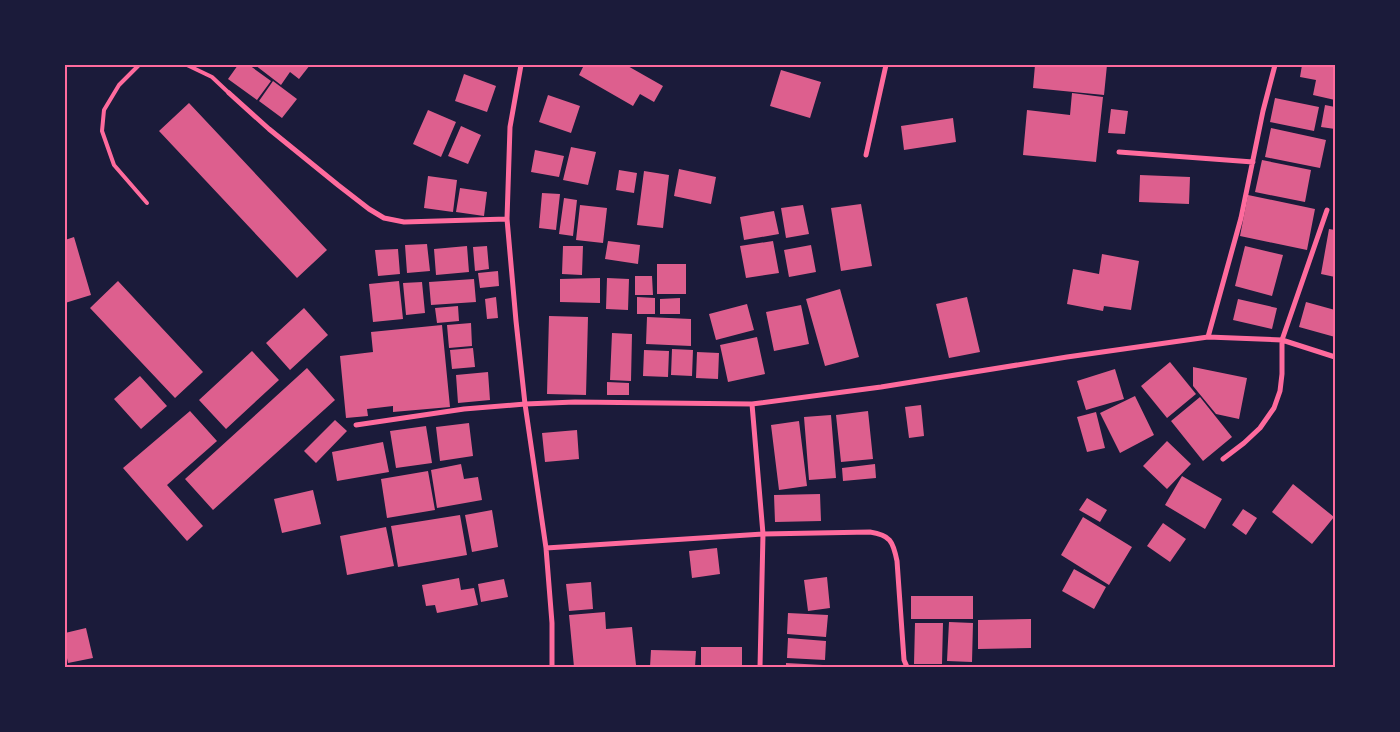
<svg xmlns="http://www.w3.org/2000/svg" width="1400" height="732" font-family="'IBM Plex Sans',sans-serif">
<rect width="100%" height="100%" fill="#1b1b3a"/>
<path fill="#dd5f8e" d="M238 65H249L271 81 257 100 228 79Z
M255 65H310L299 79 290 72 281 85Z
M584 65H626L663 86 654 102 640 94 633 106 579 75Z
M1035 65H1107L1104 95 1033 88Z
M1302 65H1335V100L1313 95 1316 80 1300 77Z
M781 70 821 82 810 118 770 106Z
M464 74 496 86 487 112 455 101Z
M273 81 297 99 282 118 259 101Z
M1072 93 1103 97 1096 162 1023 155 1027 110 1070 115Z
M548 95 580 106 571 133 539 122Z
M1275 98 1319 107 1314 131 1270 122Z
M189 103 327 250 297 278 159 131Z
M1325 105 1335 107V129L1321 127Z
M1111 109 1128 111 1125 134 1108 133Z
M428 110 456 122 441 157 413 144Z
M953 118 956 142 904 150 901 126Z
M461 126 481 135 468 164 448 156Z
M1271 128 1326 140 1320 168 1265 157Z
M571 147 596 152 588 185 563 180Z
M535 150 564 156 559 177 531 172Z
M1262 160 1311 170 1305 202 1255 192Z
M679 169 716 177 711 204 674 196Z
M619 170 637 173 634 193 616 190Z
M644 171 669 175 663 228 637 225Z
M1140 175 1190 177 1189 204 1139 202Z
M428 176 457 180 453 212 424 208Z
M460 188 487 192 484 216 456 212Z
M542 193 560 194 556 230 539 228Z
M1248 195 1315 209 1307 250 1240 236Z
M564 198 577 200 573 236 559 234Z
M861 204 872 266 841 271 831 208Z
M580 205 607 208 603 243 576 240Z
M803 205 809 234 786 238 781 208Z
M774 211 779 234 744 240 740 217Z
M1329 229 1335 230V277L1321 274Z
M74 237 91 295 65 303V240Z
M608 241 640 245 638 264 605 259Z
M773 241 779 273 746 278 740 246Z
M427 244 430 271 407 273 405 245Z
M811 245 816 272 789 277 784 250Z
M467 246 469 272 436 275 434 249Z
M487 246 489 269 475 271 473 247Z
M563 246H583L582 275 562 274Z
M1245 246 1283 255 1272 296 1235 286Z
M398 249 400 274 378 276 375 250Z
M1102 254 1139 261 1131 310 1104 306 1103 311 1067 304 1073 269 1099 274Z
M657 264H686V294H657Z
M498 271 499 286 480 288 478 273Z
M635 276H652L653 295H635Z
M600 278V303L560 302V279Z
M607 278 629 279 628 310 606 309Z
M474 279 476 302 431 305 429 282Z
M118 281 203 372 175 398 90 308Z
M399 281 403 319 373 322 369 284Z
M422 282 425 313 406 315 403 283Z
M840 289 859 357 825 366 806 299Z
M496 297 498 318 487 319 485 299Z
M637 297 655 298V314H637Z
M967 297 980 352 949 358 936 304Z
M680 298V314H660V299Z
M1238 299 1277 308 1272 329 1233 320Z
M1306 302 1335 310V337L1299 327Z
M747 304 754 330 716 340 709 314Z
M801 305 809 344 774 351 766 312Z
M458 306 459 321 437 323 435 308Z
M304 308 328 335 290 370 266 343Z
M549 316 588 317 586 395 547 394Z
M647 317 691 319V346L646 344Z
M471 323 472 346 449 348 447 325Z
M442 325 450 407 393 412V406L367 409 368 416 346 418 340 356 373 352 371 332Z
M612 333 632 334 631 381 610 380Z
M757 337 765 374 728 382 720 345Z
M473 348 475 367 452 369 450 350Z
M672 349 693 350 692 376 671 375Z
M644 350 669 351 668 377 643 376Z
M252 351 279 380 226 429 199 400Z
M697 352 719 353 718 379 696 378Z
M1170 362 1196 394 1167 418 1141 386Z
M1193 367 1247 378 1239 419 1216 414 1193 386Z
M307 368 335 400 213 510 185 479Z
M1115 369 1124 399 1086 410 1077 381Z
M488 372 490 400 458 403 456 375Z
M140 376 167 406 141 429 114 399Z
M607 382 629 383V395H607Z
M1135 396 1154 435 1120 453 1100 413Z
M1200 397 1232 437 1203 461 1171 421Z
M921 405 924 436 909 438 905 407Z
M190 411 217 441 167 485 203 526 187 541 123 468Z
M868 411 873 459 841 462 836 415Z
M1096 412 1105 448 1087 452 1077 417Z
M831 415 836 478 809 480 804 417Z
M335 420 347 431 316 463 304 451Z
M799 421 807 486 779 490 771 425Z
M469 423 473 456 440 461 436 427Z
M426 426 432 463 396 468 390 431Z
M577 430 579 459 545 462 542 433Z
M1167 441 1191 464 1167 489 1143 466Z
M383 442 389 472 337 481 332 452Z
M461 464 464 479 478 477 482 500 437 508 431 470Z
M875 464 876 478 843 481 842 468Z
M428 471 435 510 387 518 381 479Z
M1182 476 1222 499 1205 529 1165 505Z
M1293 484 1334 517 1312 544 1272 512Z
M313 490 321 524 282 533 274 499Z
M820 494 821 521 775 522 774 495Z
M1087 498 1107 510 1100 522 1079 510Z
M1243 509 1257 518 1246 535 1232 525Z
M492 510 498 547 472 552 465 515Z
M460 515 467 555 398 567 391 526Z
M1083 517 1132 547 1109 585 1061 555Z
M1163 523 1186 539 1170 562 1147 546Z
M386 527 394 566 347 575 340 536Z
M717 548 720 574 692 578 689 551Z
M1074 569 1106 587 1094 609 1062 591Z
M827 577 830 608 808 611 804 580Z
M459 578 461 590 474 588 478 605 437 613 435 605 426 606 422 585Z
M504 579 508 597 481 602 478 584Z
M591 582 593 609 569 611 566 584Z
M911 596H973V619H911Z
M605 612 606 629 632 627 636 665H625V667H574L569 615Z
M788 613 828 615 826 637 787 634Z
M1031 619V648L978 649V620Z
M949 622 973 623 972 662 947 661Z
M915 623H943L942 664H914Z
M86 628 93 658 68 663 65 648V633Z
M788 638 826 641 825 660 787 658Z
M701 647H742V667H701Z
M651 650 696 651 695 667H650Z
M786 663 823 665V667H786Z
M459 665H502V667H459Z"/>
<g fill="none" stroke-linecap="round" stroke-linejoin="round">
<path stroke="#ff6b9d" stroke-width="4" d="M139 65 119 85 104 110 102 131 114 165 147 203
M187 65 212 77 229 93"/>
<path stroke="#ff6b9d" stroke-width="5" d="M521 65 510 127 507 219 516 321 525 404 546 548 552 623V667
M229 93 269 129 338 185 369 209 384 218 404 222 507 219
M1119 152 1253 162
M866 155 886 65
M1208 337 1241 218 1263 111 1275 65
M752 404 763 534 760 667
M356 425 464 409 525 404 575 402 752 404 881 387 1067 357 1208 337 1282 340 1335 357
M1223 459 1244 443 1260 428 1274 408 1280 391 1282 374V340L1327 210
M546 548 763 534 870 532C890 535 893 541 897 561L904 660 907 667"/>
</g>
<rect width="1400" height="732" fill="none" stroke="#1b1b3a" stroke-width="132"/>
<rect x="66" y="66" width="1268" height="600" fill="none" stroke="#ff6b9d" stroke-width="2"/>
</svg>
